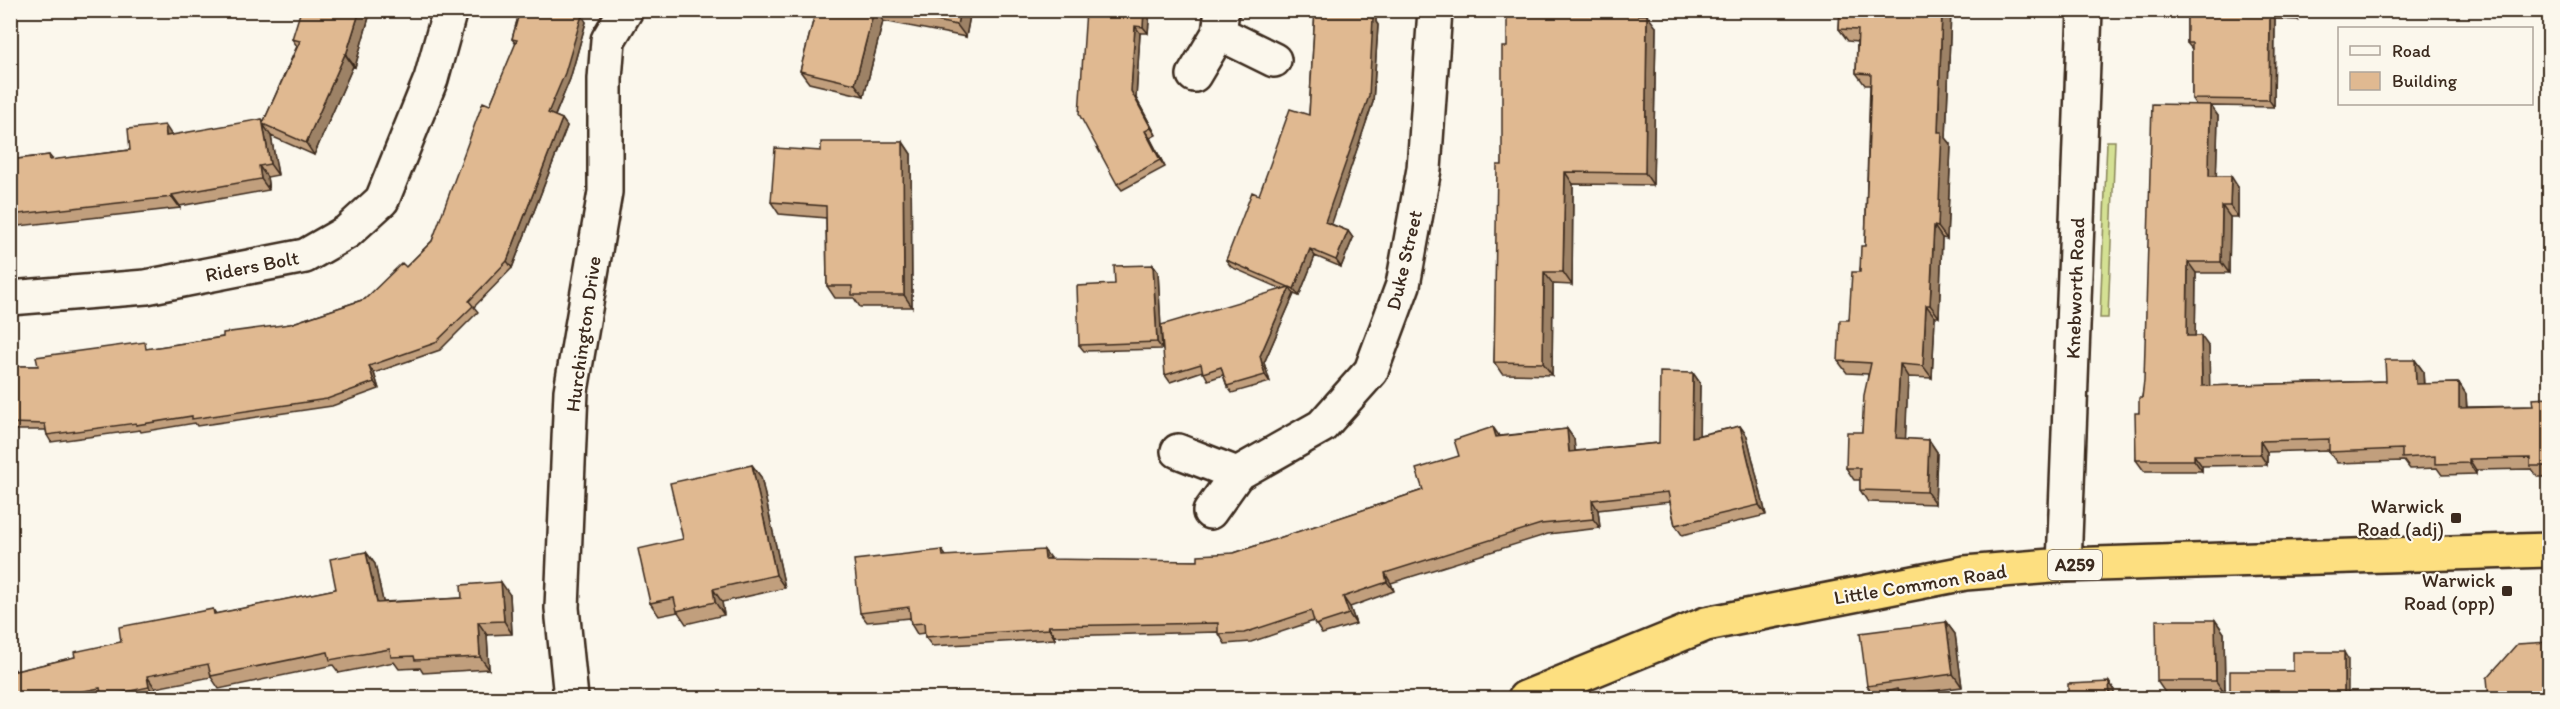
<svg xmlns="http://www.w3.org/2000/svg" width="2560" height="709" font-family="Itim,sans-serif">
<rect width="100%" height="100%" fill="#fbf7ec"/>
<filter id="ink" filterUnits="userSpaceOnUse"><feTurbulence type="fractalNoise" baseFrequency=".0167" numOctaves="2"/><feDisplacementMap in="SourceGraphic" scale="12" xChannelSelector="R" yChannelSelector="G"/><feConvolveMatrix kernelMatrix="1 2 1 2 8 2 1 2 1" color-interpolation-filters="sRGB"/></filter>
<g filter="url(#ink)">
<path fill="#d4e093" stroke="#888558" stroke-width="1.5" d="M2107 141H2115L2108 318H2100Z"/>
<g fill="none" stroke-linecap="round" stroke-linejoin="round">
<g stroke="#3b2a1e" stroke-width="38">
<path id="minor" d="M1219 33 1274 60
M1194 75 1219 33 1222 10
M10 298 146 287 305 256 347 232 382 200 431 79 450 10
M1178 451 1237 474
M1210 512 1237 474 1322 426 1371 371 1403 285 1424 169 1435 10
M2064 565 2085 10
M571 698 562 608 571 391 605 192V79L608 40 626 10"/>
</g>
<g stroke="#3b2a1e" stroke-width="38">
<path id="highway" d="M1525 698 1706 624 1965 573 2064 565 2550 550"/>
</g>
<use href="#minor" stroke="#fbf7ec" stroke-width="33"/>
<use href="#highway" stroke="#fddf80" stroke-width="33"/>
</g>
<path fill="#c19f7d" stroke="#3b2a1e" stroke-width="1.5" d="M371 10 355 67 353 66 314 155 271 136 278 175 267 177 269 190 180 206V208L10 227V160L49 155 53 160 130 150 262 119 264 121 297 46 292 39Z
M520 10H576L575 14 586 22 570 79 555 116 562 119 567 126 512 268 474 307 478 312 440 350 374 373 379 389 332 406 197 426 195 423 141 432 140 430 51 442 47 435 46 430H10V366H38L223 337 290 324 365 299 406 267 432 241 516 44 512 39Z
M816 10H971L966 37 883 21 864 96 809 83 800 71Z
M1086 10H1150L1148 33H1140L1136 98 1156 135 1150 138 1165 167 1122 190 1117 184Z
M1287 10H1376V22L1378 25 1373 102 1331 224 1348 231 1353 238 1341 267 1315 256 1299 296 1294 294 1264 363 1270 382 1232 393 1227 386 1223 375 1208 380 1203 371 1170 382 1165 375 1282 289 1231 267 1226 260 1259 195 1309 115 1315 12Z
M1840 10H1951L1946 138 1951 144 1947 239 1942 238 1939 317H1935L1932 378 1908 377 1905 439 1929 440 1937 452 1935 504 1868 502 1860 490V480H1854L1846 468 1862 432 1868 374 1847 373 1838 361 1849 320 1865 246 1870 85H1865L1856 73 1857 42 1848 41 1839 29Z
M2187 10H2298V20L2275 19 2274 107 2211 106 2218 116 2216 176 2238 187V217H2230L2229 273H2196L2195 336 2209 347V386L2386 381 2415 360 2423 371 2424 384 2459 383 2466 394 2467 407 2533 406 2550 398V477H2538L2532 469 2476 470V474L2442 475 2437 468 2410 469 2404 461 2337 463 2329 452V450L2267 452V465L2202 466V471H2144L2136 460 2139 413 2196 105 2192 99V49L2187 43Z
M1582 15 1656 27 1653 185 1573 184 1572 285 1553 284 1552 375 1502 374 1494 362 1507 47Z
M903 142 911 154 912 307H860L854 298H835L827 286 826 218 779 214 771 202 821 151Z
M1158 272 1162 349 1084 351 1079 345 1115 284Z
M1693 373 1700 383 1699 435 1740 426 1747 436 1766 515 1682 535 1675 525 1670 502 1598 510 1600 528 1548 534 1391 583 1394 591 1350 607 1356 624 1322 634 1314 621 1251 642 1225 644 1218 632 1055 636V639L932 646 925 637V633L917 634 911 624 910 618 867 622 860 613 942 550 946 556 1051 560 1198 561 1234 553 1423 490 1459 456 1500 436 1567 429 1574 439 1575 451 1659 443Z
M752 465 761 477 785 588 722 602 724 615 686 624 678 612 659 616 650 603 683 539Z
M366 552 375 564 383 602 462 598 510 595 512 634 487 635 489 669 423 673 420 668 399 669 394 662 339 673 333 665 219 689 211 677 155 688 158 699H10V664L16 671 75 657 121 642 213 609 216 614 336 589Z
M2215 620 2224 633 2225 694H2166L2157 681Z
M1946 622 1955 634 1962 687 1901 695 1902 699H1861L1874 695 1867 686Z"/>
<path fill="#9d8266" stroke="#3b2a1e" stroke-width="1.5" d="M360 10H371L355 67 346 55Z
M570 10H576L574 19 569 12Z
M874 10H876L883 21 864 96 855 84Z
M960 10H971L966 37 957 25Z
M1144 10H1150L1148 33 1143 27Z
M1371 10H1376V22L1378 25 1373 102 1330 229 1325 222 1371 18Z
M1573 10H1582V27L1573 15Z
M1942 10H1951L1946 138 1951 144 1947 239 1938 227V132Z
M2293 10H2298V20L2293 13Z
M2270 12 2275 19 2274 107 2269 100Z
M582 15 586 22 570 79 553 120 548 113Z
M1647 15 1656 27 1653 185 1645 173Z
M1135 26 1140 33 1136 98 1156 135 1151 128 1131 91Z
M345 54 353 66 314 155 306 143Z
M2210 105 2218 116 2216 186 2209 176Z
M562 119 567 126 512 268 507 261Z
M263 124 271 136 278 175 270 164Z
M165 125 173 137 166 136Z
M1145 131 1150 138 1165 167 1160 160Z
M903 142 911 154 912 307 904 295Z
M259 166 267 177 269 190 261 179Z
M1565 172 1573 184 1572 285 1563 272Z
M2231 176 2238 187V217L2230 206Z
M172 195 180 206V208L172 197Z
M2222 206 2230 217 2229 273 2221 262Z
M1934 226 1942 238 1939 317 1930 305Z
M1348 231 1353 238 1341 267 1336 260Z
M1310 249 1315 256 1299 296 1294 289Z
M2188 262 2196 273 2195 347 2187 336Z
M1153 265 1158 272 1162 349 1157 342Z
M1544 272 1553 284 1552 375 1543 363Z
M1290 287 1294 294 1264 363 1270 382 1265 375 1260 356Z
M1926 305 1935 317 1932 378 1923 366Z
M2201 336 2209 347 2210 397 2202 386Z
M2415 360 2423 371 2424 395 2416 384Z
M1900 364 1908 377 1905 451 1896 438Z
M369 366 374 373 379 389 374 382Z
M1693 373 1700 383 1699 446 1692 437Z
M2459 383 2466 394 2467 419 2459 408Z
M1740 426 1747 436 1766 515 1759 505Z
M1493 427 1500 437H1496Z
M1567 429 1574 439 1576 461 1569 452Z
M1929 440 1937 452 1935 504 1927 492Z
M2260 441 2267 452V465L2260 454Z
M2194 455 2202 466V471L2194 460Z
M2469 459 2476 470V474L2469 463Z
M752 465 761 477 785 588 776 575Z
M1592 500 1598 510 1600 528 1593 519Z
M1044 550 1051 559H1045Z
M366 552 375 564 386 615 377 603Z
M1385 573 1391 583 1394 591 1387 582Z
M501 582 510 595 512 634 504 621Z
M713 589 722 602 724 615 715 602Z
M1343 597 1350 607 1356 624 1349 614Z
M2215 620 2224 633 2225 694 2216 681Z
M478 622 487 635 489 669 480 657Z
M1946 622 1955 634 1962 687 1953 674Z
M1048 626 1055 636V639L1049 629Z
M2344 652 2348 659V699H2344Z
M10 664 18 674 11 672Z
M147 676 155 688 158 699 149 687Z
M2109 682 2114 689V699H2110Z
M1897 689 1901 696 1902 699H1899Z"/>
<path fill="#e0b991" stroke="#3b2a1e" stroke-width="1.5" d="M301 10H360L346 55 345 54 306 143 263 124 270 164 259 166 261 179 172 195V197L10 215V160L49 155 50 160 130 150 128 129 165 125 166 136 262 119 263 123 300 41 292 39Z
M520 10H570L569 12 582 15 565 73 548 113 562 119 507 261 469 301 473 306 435 343 369 366 374 382 327 399 192 419V416L136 425V423L47 435 45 424 10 423V366H38L36 357 145 342 146 349 223 337V333L290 324 365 299 402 263 406 267 432 241 483 102 490 105 517 40 512 39Z
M816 10H874L855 84 800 71Z
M882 10H960L957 25Z
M1086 10H1144L1143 27 1135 26 1131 91 1151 128 1145 131 1160 160 1117 184 1079 114Z
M1315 10H1371V18H1373L1369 96 1325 222 1348 231 1336 260 1310 249 1294 289 1290 287 1260 356 1265 375 1227 386 1221 367 1203 373 1201 364 1165 375 1161 325 1289 287 1226 260 1252 192 1259 195 1290 109 1309 115Z
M1507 10H1573V15H1647L1645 173 1565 172 1563 272H1544L1543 363 1494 362 1497 165H1502V47H1507Z
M1840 10H1942L1938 132H1942L1938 227 1934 226 1930 305H1926L1923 366 1900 364 1896 438 1929 440 1927 492 1860 490V468H1846L1847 432H1862L1864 395 1871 363 1838 361 1840 320H1849L1852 272H1860L1861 246H1865L1871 74 1856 73 1858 30 1839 29Z
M2187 10H2293V13L2270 12 2269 100 2192 99V43H2187Z
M2152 104 2210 105 2209 176H2231L2230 206H2222L2221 262H2188L2187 336H2201L2202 386 2386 381 2385 360H2415L2416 384 2459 383V408L2533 406 2532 399 2550 398V466H2530V458L2469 459V463L2435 464V456L2402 458V449L2329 452V439L2260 441V454L2194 455V460H2136L2135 413H2139V398H2142L2144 380Z
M821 142H903L904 295H852V286H827L826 206 771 202 775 148 821 151Z
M1153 265 1157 342 1079 345 1077 286 1115 284 1114 266Z
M1660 372 1693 373 1692 437 1740 426 1759 505 1675 525 1668 492 1592 500 1593 519 1541 524 1385 573 1387 582 1343 597 1349 614 1315 625 1311 611 1244 633 1218 634V623L1048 626 1049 629 925 637 924 623 911 624 909 607 860 613 854 560 942 550 943 556 1044 550 1045 559 1198 561V555L1234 553 1423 490 1416 469 1459 456 1454 440 1493 427 1496 437 1567 429 1569 452 1659 443Z
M752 465 776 575 713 589 715 602 677 611 674 598 650 603 638 549 683 539 670 483Z
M366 552 377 603 462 598 461 585 501 582 504 621 478 622 480 657 415 660 414 656 391 657 390 649 330 660 328 652 211 676 208 664 147 676 149 687 102 697 100 688 44 699H10V669L11 672 75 657 74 652 121 642 119 627 213 609 214 614 336 589 330 559Z
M2156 620H2215L2216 681H2157Z
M1946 622 1953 674 1867 686 1860 633Z
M2550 642V699H2489L2487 678 2517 644Z
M2293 652H2344V699H2230V671H2293Z
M2109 682 2110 699H2068V684Z
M1897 689 1899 699H1861Z"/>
</g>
<g fill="#3b2a1e" stroke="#fbf7ec" stroke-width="2">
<rect x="2450" y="512" width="12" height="12" rx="3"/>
<rect x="2501" y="585" width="12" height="12" rx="3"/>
</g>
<g text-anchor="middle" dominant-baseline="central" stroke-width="4.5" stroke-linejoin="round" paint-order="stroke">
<rect fill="#fbf7ec" stroke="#75685c" stroke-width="1.5" x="2048" y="550" width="54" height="30" rx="4.5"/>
<g font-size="18" font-weight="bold" fill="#3b2a1e">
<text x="2075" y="565">A259</text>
</g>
<g font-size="20" fill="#3b2a1e" stroke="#fbf7ec">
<text transform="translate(1404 260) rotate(-77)">Duke Street</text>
<text transform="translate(252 266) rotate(-11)">Riders Bolt</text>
<text transform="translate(2075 288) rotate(-88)">Knebworth Road</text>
<text transform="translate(583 334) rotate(-82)">Hurchington Drive</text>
<text transform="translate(1920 584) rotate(-9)">Little Common Road</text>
</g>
<g font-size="20" fill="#3b2a1e" stroke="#fbf7ec" text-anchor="end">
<text x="2444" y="506">Warwick<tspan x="2444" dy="23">Road (adj)</tspan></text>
<text x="2495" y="580">Warwick<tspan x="2495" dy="23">Road (opp)</tspan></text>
</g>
</g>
<rect width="2560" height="709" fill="none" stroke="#fbf7ec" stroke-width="36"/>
<rect x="18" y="18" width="2524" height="673" fill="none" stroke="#3b2a1e" stroke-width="2" filter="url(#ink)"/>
<rect x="2338" y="27" width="195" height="78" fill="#fbf7ec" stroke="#aea59a" stroke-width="1.5"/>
<rect x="2350" y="46" width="30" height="9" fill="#fbf7ec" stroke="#aea59a" stroke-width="1.5"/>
<text x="2392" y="57" font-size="18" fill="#3b2a1e">Road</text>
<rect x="2350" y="72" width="30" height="18" fill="#e0b991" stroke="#aea59a" stroke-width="1.5"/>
<text x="2392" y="87" font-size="18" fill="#3b2a1e">Building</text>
</svg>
